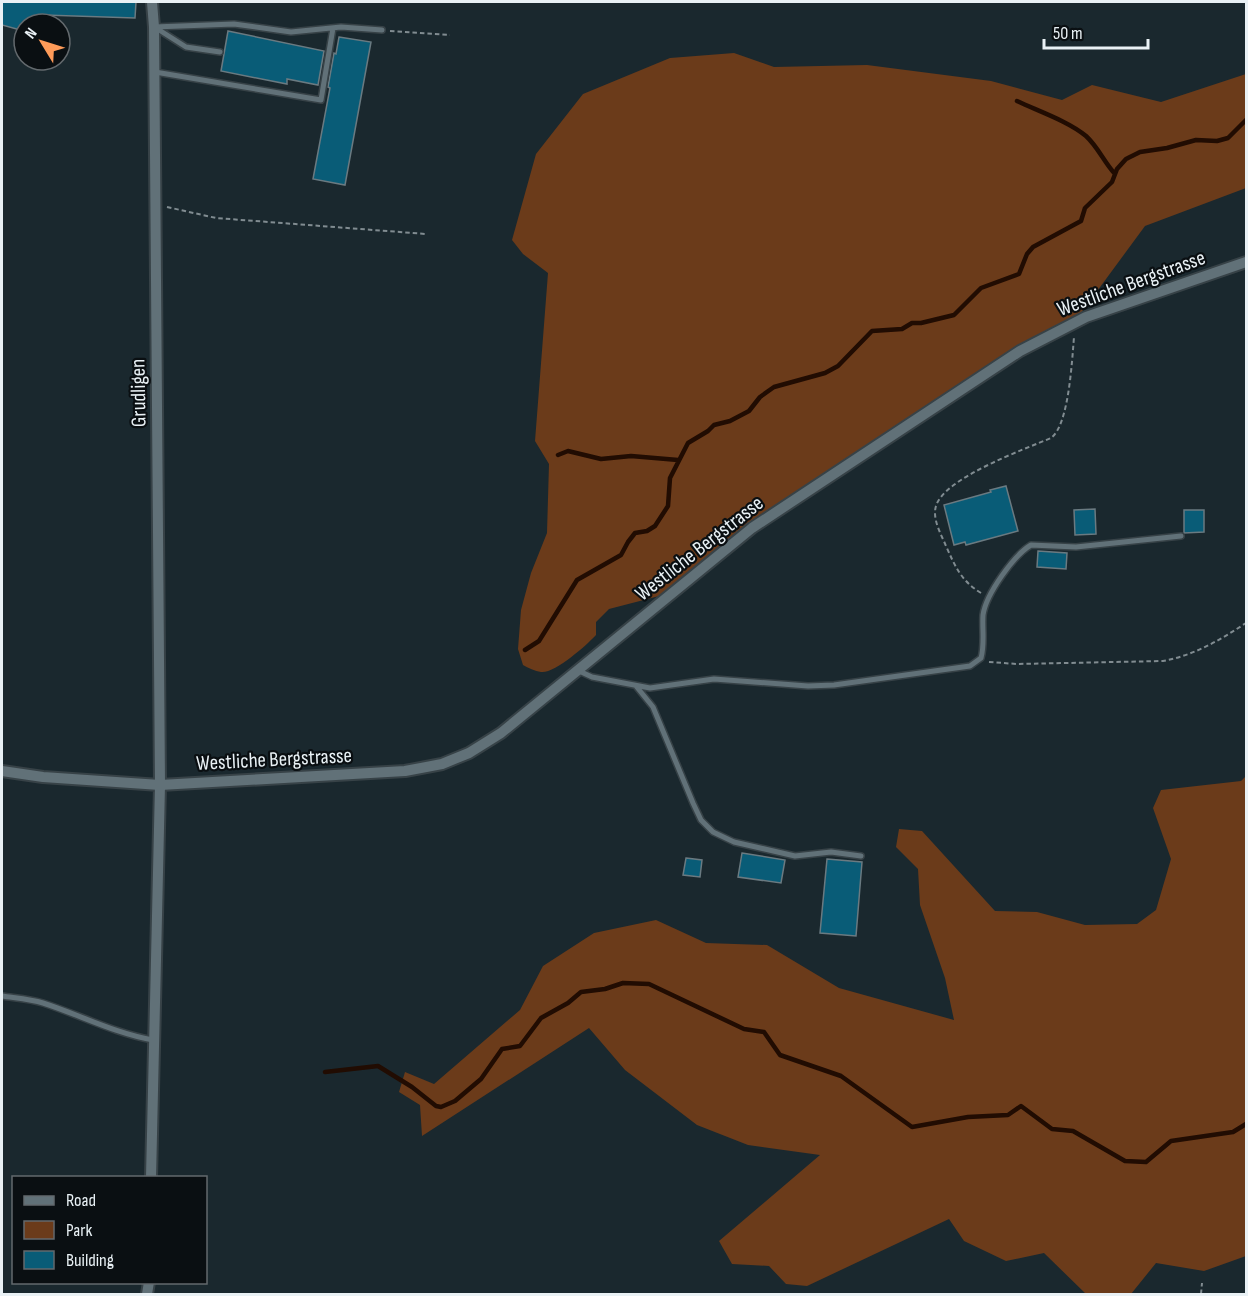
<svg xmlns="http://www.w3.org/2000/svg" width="1248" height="1296" font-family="'Sofia Sans Condensed',sans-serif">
<rect width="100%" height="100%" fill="#1a282e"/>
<path fill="#6b3b1a" d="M734,53L774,67L867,65L991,81L1062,100L1092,85L1161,102L1246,74V188L1145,226L1081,313L1013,350L770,509L731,538L663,595L609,609L596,622V635C587,645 554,674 541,672C535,671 528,668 523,665L518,649L521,610L531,573L547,533L549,464L535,441L548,273L523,254L512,240L536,154L583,94L670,58Z
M1246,776V1256L1204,1271L1156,1263L1131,1294H1086L1044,1253L1006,1261L964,1241L949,1219L807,1286L786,1284L769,1266L732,1264L719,1241L820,1155L748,1145L697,1125L625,1070L589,1028L422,1136L420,1105L399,1092L405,1072L434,1084L520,1010L543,966L594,933L656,920L706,943L767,945L839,988L954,1020L945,978L920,905L918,869L896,847L899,829L922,831L995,911L1037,912L1085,925L1137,924L1156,910L1171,859L1153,808L1161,790L1241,781Z"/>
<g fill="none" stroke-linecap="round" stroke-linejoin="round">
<path stroke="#210c02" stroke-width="4.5" d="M1017,101C1038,111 1068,121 1086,136C1098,147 1104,162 1115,174
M558,455L568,451L601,459L631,456L678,460
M525,650L539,641L577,580L621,555L628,542L635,533L647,531L655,526L668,506L670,478L688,443L708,431L714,425L730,421L749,411L760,397L774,387L825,373L838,366L872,331L902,329L912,323H921L954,315L981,288L1019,274L1027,254L1033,247L1081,221L1085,208L1112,182L1117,169L1126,159L1140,152L1167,148L1196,140L1217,141L1228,138L1246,120
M325,1072L378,1066L412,1087L436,1106L441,1107L455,1101L481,1079L502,1049L520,1046L541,1018L568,1003L581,992L605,989L623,983L649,984L744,1029L764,1032L780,1055L841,1076L912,1127L968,1117L1008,1115L1021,1106L1052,1129L1073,1131L1125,1161L1146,1162L1171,1141L1233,1132L1246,1124"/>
</g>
<path fill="#095c77" stroke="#6a7a81" stroke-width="1.5" d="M2,2H136L135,18L44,15L42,24H24V31L2,25Z
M228,31L324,51L318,85L287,79V84L221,71Z
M339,37L371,42L345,185L313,179L330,88L328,87L334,53L336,54Z
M1006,486L1018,531L966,545L965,542L954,545L944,505L991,492L990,490Z
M1095,509L1096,534L1075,535L1074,510Z
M1184,510H1204V532L1184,533Z
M1038,551L1067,553L1066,569L1037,567Z
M742,853L785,860L781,883L738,877Z
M686,858L702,860L700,877L683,875Z
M827,859L862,862L856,936L820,933Z"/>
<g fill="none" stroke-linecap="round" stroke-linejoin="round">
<defs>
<path id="lane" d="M154,27L234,24L291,32L341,27L382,30
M156,28L186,47L220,52
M155,72L321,100L333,28
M577,670L592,677L650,688L714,679L808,686L834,685L970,666L981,658C985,644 982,629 983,615C986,594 1014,555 1031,545L1076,547L1181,536
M636,686L653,707L693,803L701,820L713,832L734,842L795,856L831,852L861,856
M2,996C15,998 30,999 43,1003C80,1015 114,1033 153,1040"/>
<path id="street" d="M2,771L43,777L160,785L405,771L442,764L469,753L501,733L752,528L1020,351L1086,317L1246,262
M151,1178L160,785L154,27L152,2
M147,1294L149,1282"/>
</defs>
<use href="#lane" stroke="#374247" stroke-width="8"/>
<use href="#street" stroke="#374247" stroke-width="14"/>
<path stroke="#818c91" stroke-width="2" stroke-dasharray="4.5 3" stroke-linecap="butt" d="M390,31L450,35
M167,207L216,218L426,234
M981,593C961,581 955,566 946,546C941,534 932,519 936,506C944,478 1025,449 1051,438C1069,425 1072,360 1074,337
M989,662L1017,664L1163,661C1195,655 1220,640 1246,623
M1201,1294L1202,1283"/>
<use href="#lane" stroke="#617178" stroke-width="5"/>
<use href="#street" stroke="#617178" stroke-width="10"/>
</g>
<g text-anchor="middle" stroke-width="4.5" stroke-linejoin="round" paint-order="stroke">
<g font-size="21" fill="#e9f1f5" stroke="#0a0f12">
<text transform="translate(1131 283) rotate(-20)" y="7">Westliche Bergstrasse</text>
<text transform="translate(138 393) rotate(-91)" y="7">Grudligen</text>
<text transform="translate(699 548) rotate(-38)" y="7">Westliche Bergstrasse</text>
<text transform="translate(274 759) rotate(-3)" y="7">Westliche Bergstrasse</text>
</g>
</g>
<rect width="1248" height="1296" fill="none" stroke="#e9f1f5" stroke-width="6"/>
<rect x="12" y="1176" width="195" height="108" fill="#0a0f12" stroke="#63696d" stroke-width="1.5"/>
<rect x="24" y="1196" width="30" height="9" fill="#617178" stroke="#63696d" stroke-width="1.5"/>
<text x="66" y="1206" font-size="18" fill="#e9f1f5">Road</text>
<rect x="24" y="1221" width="30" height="18" fill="#6b3b1a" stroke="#63696d" stroke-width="1.5"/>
<text x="66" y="1236" font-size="18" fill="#e9f1f5">Park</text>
<rect x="24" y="1251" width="30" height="18" fill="#095c77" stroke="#63696d" stroke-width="1.5"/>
<text x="66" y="1266" font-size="18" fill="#e9f1f5">Building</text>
<g transform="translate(42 42) rotate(308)"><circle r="28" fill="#0a0f12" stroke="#63696d" stroke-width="1.5"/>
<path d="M0-4.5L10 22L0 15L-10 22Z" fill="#fe9b59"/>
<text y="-9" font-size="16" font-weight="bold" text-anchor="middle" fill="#e9f1f5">N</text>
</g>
<path d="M1044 39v9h104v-9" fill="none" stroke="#e9f1f5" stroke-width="3"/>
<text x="1053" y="39" font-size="18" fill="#e9f1f5" stroke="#0a0f12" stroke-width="4.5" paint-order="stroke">50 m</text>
</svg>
